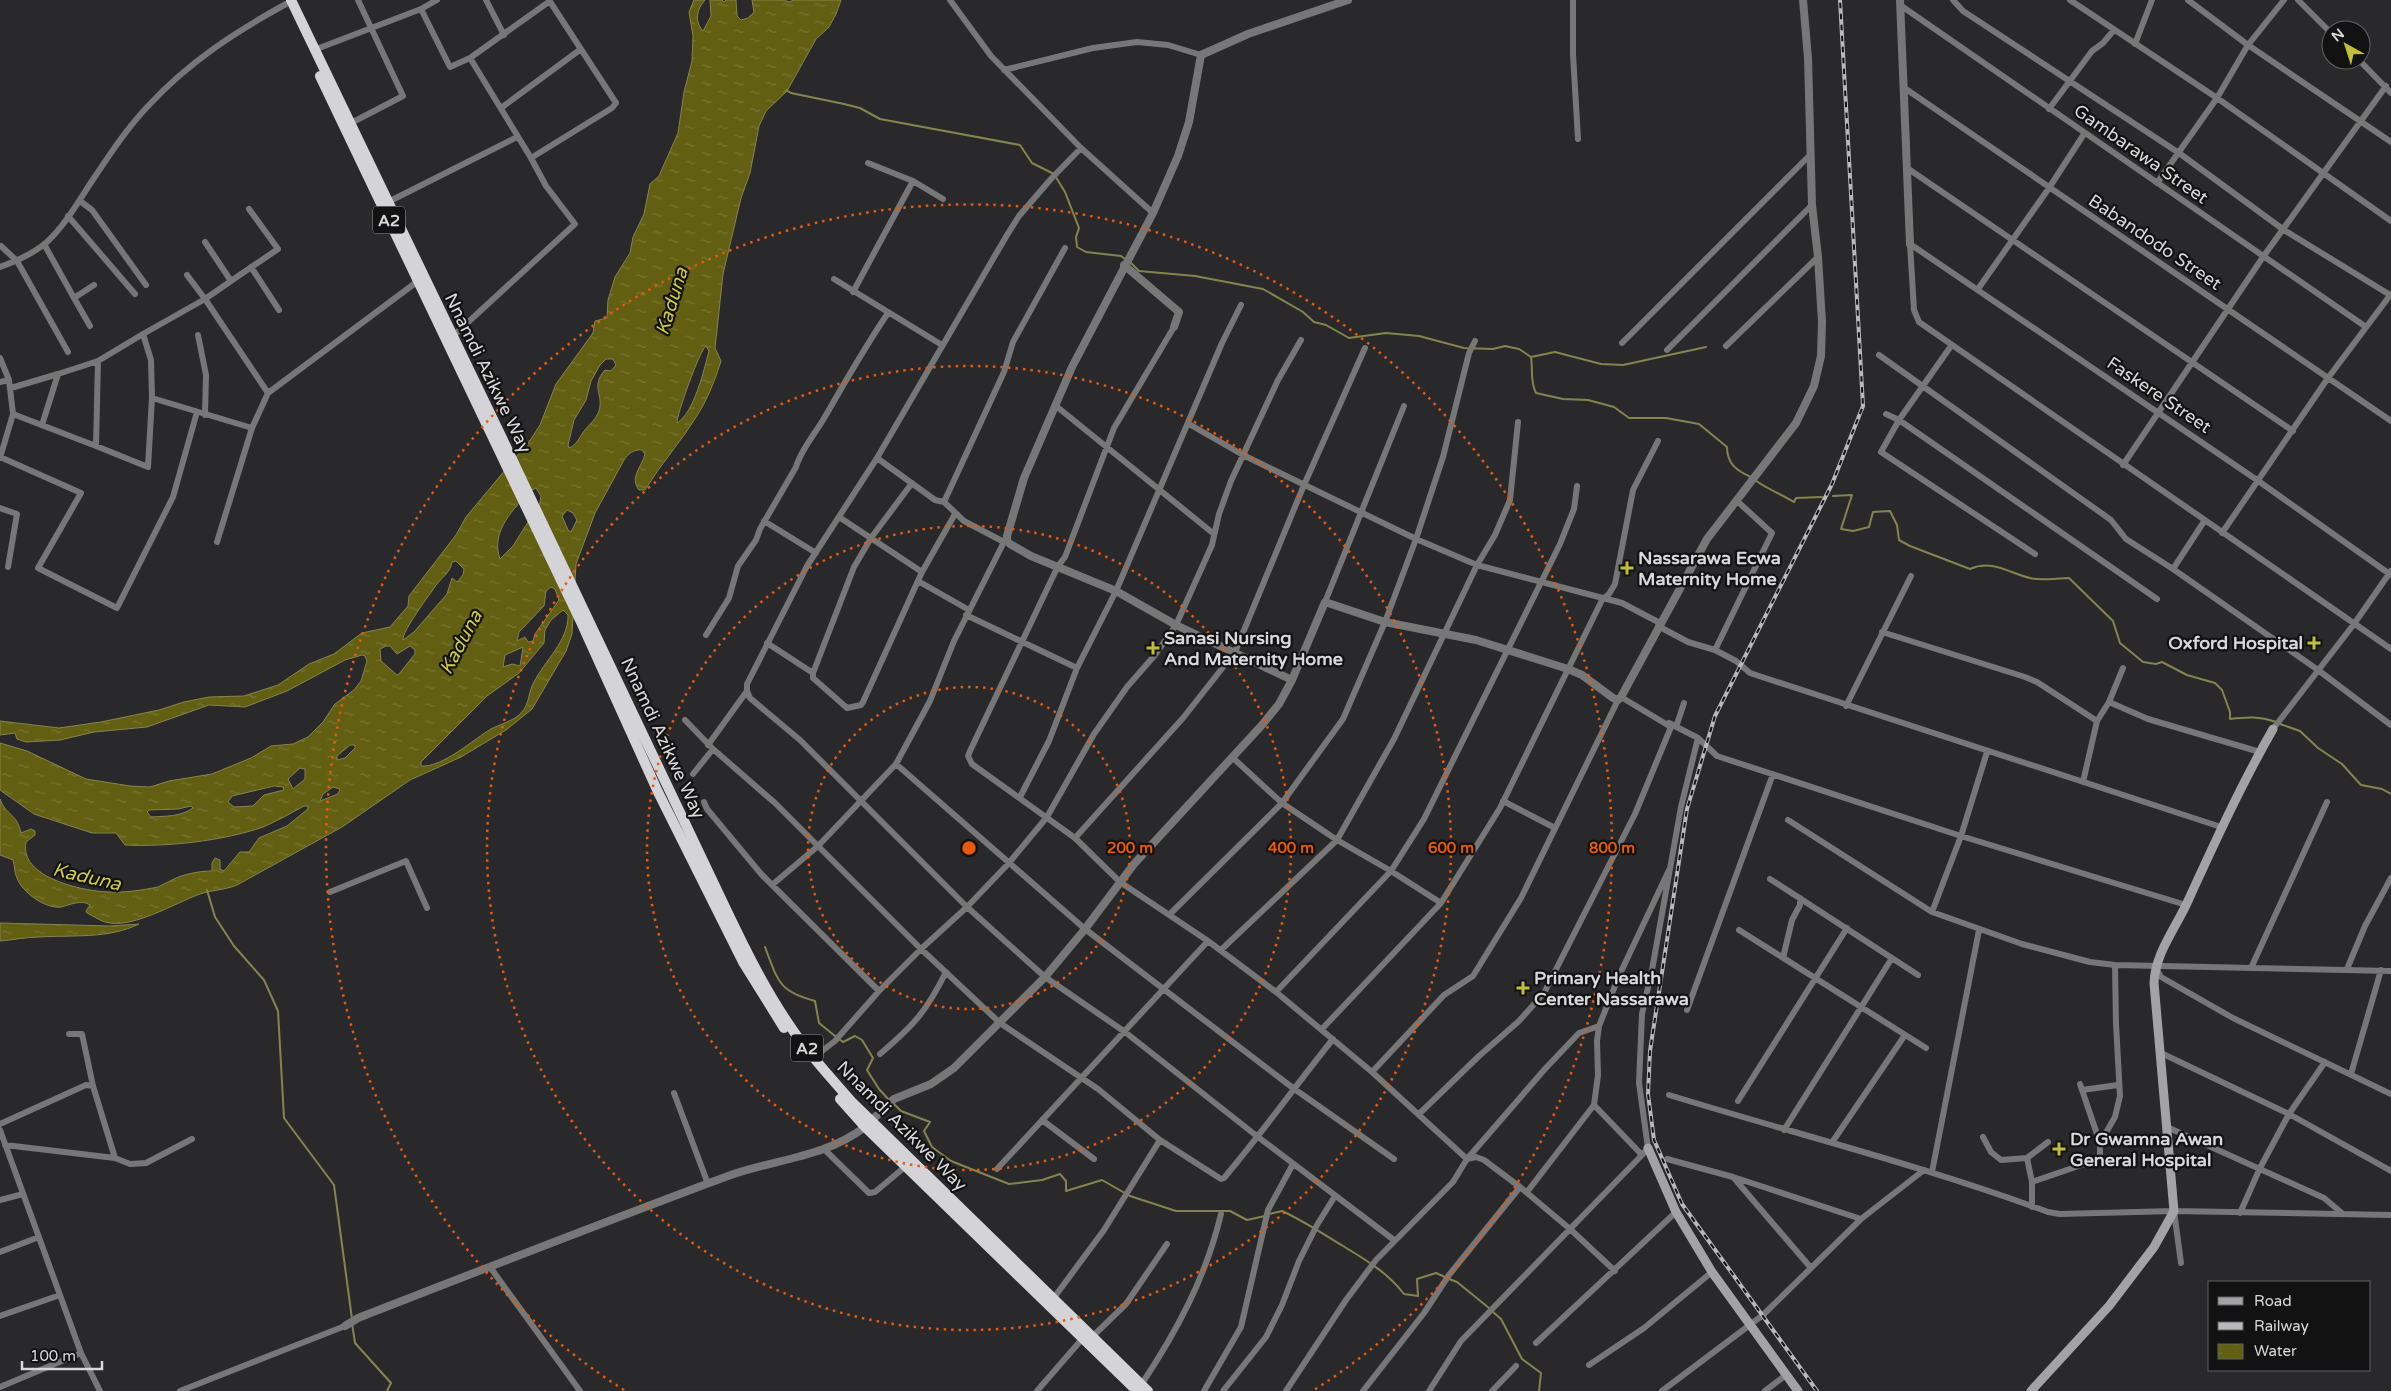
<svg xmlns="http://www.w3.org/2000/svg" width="2391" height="1391" font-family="'Varela Round',sans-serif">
<defs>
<pattern id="water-ripples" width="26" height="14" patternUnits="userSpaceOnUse" patternTransform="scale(1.25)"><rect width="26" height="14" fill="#625f12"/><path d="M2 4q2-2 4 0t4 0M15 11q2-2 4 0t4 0" fill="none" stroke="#787534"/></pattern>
</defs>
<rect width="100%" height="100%" fill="#29292c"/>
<path fill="url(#water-ripples)" stroke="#86844e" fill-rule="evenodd" d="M694,0H705C697,9 694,21 703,31L711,16L710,0H722L724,2L726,0H736L737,16L741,20L748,18L754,12L752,0H784L789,2L794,0H841L836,14L829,27L816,39L787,91L766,111L759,126L750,173L741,198L723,274L715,348L721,361C715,380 708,398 698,414C682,441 661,463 645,490H639C629,477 642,467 645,454L642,450C634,449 628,454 624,460L595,513L576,564L572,634L566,651L532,709L506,730L461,757L410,780L342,827L237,885C225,890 212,890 200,894C175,903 131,930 105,922C99,920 93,916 87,913L86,911L90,905C81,899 70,905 61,907C45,909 22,892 17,878C14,872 15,866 13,860L0,855V799C6,816 17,813 21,833L31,829L35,831V835L26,842C19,878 83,891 108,892C124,893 143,890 158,887C163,885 167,882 172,880C183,874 200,871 212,871V863L215,858L220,860V869L224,871L240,852H249L259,838L287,826L308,809V806H304C291,813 277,821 263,827C223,841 167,847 125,845L116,833H92L34,814L0,790V743L27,751L86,779L130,786L150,787L169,781L212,774L251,758L271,746L293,744L308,737L323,722L335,704L354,690L361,681L367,661L365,656L362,655L345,660L287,691L245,707L209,705L147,727L94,732L60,740L26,742L17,739L15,733L0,735V721L59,728L101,722L159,710L184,702L209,697L244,696L278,685L309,664L334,654L362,633L390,627L408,606L409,596L456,535L466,517L531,439L540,425L556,384L593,333L595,321L607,318L608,300L615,277L630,253L633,237L644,214L650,184L659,176L678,133L684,92L692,61L693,36L689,12ZM706,346L709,351C704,370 694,413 677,423C676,417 700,349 706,346ZM606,359H613L616,365L611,371L605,370C590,387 604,394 599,411C596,420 587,426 582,434C578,440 576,445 569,448L568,445L574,420L586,400L591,381L600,365ZM536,488L541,496L540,503L513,546L500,559C490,531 514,508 532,490ZM567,510L573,513L577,520L571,532L568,530L562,516ZM456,561L464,569L463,575L457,582L452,578L447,594L414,632L403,640C402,631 430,594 437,584C443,576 450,573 452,562ZM551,587L555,589L559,600L535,634L533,641L528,642L525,637L517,641L519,632L544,606L546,591ZM563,610L568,615C569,640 544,662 534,682C528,692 530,704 521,713C514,721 500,724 491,729C474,739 442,768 421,766V762L487,696L519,673L544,643L545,630L551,620ZM386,646H390L397,654L410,646L415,650V654L399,674L397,675L381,661L380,649ZM523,647L520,666L512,664L503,667L505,655ZM350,745H355V748L345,758L337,760V756ZM300,768L305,769V779L293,789L288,779ZM274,786L283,787L284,790L264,795L253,806L234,807L228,802L232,796ZM333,787L340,789L338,794L320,801L323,794ZM191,806L193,808C180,817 166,816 151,817L147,812L149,810L178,809Z
M0,923L110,926L139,924C109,939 71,935 39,937C26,937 13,940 0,941Z"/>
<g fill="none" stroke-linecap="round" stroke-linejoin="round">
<path stroke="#86844e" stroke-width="2" d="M786,90L791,93L844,104L860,108L880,119L1020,145L1032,163L1054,174L1065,192L1079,228L1076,237L1077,247L1086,252L1121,256L1125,259
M1129,261L1139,271L1195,276L1263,289L1303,312L1314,322L1326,325L1349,338L1386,333L1419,336L1464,348L1493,349L1505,346L1519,349L1531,357C1533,370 1530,382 1536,393L1563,399L1588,400L1614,407L1629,418H1666L1699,424L1727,447C1727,464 1737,471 1751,477
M1531,357L1555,352L1601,364L1623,365L1706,347
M1755,480C1767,489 1781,494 1794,502L1796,498L1822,497
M1833,496L1852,495L1841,529L1853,531L1869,527L1873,512L1890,511L1897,525L1899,540L1910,546L1970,569C1992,559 2009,573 2030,578C2041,581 2057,578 2069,578L2113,621L2120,643L2143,662L2156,664L2162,662L2187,675L2215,683L2222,690L2230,712V719C2247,717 2259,716 2276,722
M2280,724L2300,731L2318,748L2342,764L2361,785L2382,789L2391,794
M207,890L215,917L234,946L264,980L278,1011L284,1118L334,1185L352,1319
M765,947C778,981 778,991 815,1001L819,1023L835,1036
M839,1039L843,1042L855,1036L862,1040L873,1058L867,1070L879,1089L890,1101
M894,1104L901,1111L930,1122L924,1131L932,1147L951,1161L1009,1184L1042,1180L1060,1174L1066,1181V1191L1102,1180L1130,1196L1176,1211H1230L1247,1220L1265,1216
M1269,1214L1282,1211C1304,1221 1323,1234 1343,1246C1366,1260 1387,1272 1404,1294L1418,1296L1417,1279L1436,1273L1445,1277
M1449,1279L1457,1282L1489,1308
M1493,1312L1501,1319L1522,1359L1541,1373L1539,1391
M352,1323L355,1343L391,1383L387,1391"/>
<path stroke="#777778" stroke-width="6" d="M486,0L504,35
M950,0L991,56L1081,148
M1573,0V54L1578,139
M1953,0L1963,11L2179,153L2284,230L2390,295
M2070,0L2217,98L2391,221
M2188,0L2248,45L2391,142
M2298,0L2331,33
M1900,5L2366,327
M421,9L450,67L470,58L550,1
M2135,44L2152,0
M314,50L421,9L437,0
M470,58L531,158L612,108L616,103L549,0
M2359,60L2391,93
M1004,70L1093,48L1137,42L1168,45L1201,55
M1903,87L2391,421
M501,108L581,49
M2049,109L2092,51L2103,43L2114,30
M351,123L403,96L358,0
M868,163L913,181L943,199
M1907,168L2293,431
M2157,183L2217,98L2248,45L2284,0
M80,201L92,210L146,285
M388,202L517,137
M1153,213L1081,148L1050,180L1019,216L1007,235L877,458L807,566L747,684V691L750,698L800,740L967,907L1045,977L1125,1032L1258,1137L1394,1240
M68,216L135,294
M205,242L231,281L278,249L249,209
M44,244L74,298L94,285
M1910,244L1914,310L1919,322L2391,649
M1910,244L2257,480L2391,575
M1,246L17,261L68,352
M0,267C17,261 33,254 47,242C64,226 77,204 90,184C108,157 126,129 149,105C189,62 235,32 286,4
M251,267L279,310
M187,275L205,299L231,281
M834,279L942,345
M1978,289L2049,188L2084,134
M853,292L913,181
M74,298L90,326
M1174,327L1114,428L1065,557L1058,566L970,751L968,756L972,764L1075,838L1120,882L1208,941L1276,992L1372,1072L1467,1159
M143,334L205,299L268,393
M198,335L206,375L205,415
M453,336L575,224L546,186L531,158
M1622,343L1811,154
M1726,346L1818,257
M1951,346L1899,420L1881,452L2035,554
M1667,350L1812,205
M1879,355L2111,520L2126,539L2173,569L2318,670L2391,725
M0,358L9,380L13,414L0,458
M0,382L9,380
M11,388L58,374
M152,398L252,428L217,542
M1056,406L1214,534
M13,414L96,446L98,361
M1886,414L1899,420L2157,599
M1189,424L1243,455L1416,539L1477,565L1622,603L1660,623
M42,425L58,374L98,361L143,334L151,360L152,398L148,467L96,446
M252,428L268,393L418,281
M0,457L81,493L38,568L117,608L173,497L197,412
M877,458L935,500L944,502L964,521L1004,542
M2123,465L2263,257L2386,86
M912,483L871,538L854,567L813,673V678L847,708L861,705L863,702L922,572L955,514
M1736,500L1772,533L1715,650L1736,661L1750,673L2221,827
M944,502L1004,372L1013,342L1065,248
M0,508L17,514L8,567
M839,517L922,572
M764,521L816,553
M2222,533L2328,378L2391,294
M2173,569L2205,520
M918,581L969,610
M1325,602L1404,406
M966,615L1077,668
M1658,626L1688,642L1715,650
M1882,632L2025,677L2037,682L2097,721
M706,635L729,598L738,566L756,540L760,529L796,467C801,450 814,435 823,420C844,384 864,348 888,313
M767,643L813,673
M2109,702L2148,719L2260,752
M1846,706L1911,576
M685,720L713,749L775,803L921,949L1000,1023L1098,1089L1160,1140L1221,1179L1224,1178C1262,1133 1296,1085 1333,1039
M1669,723L1698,738L1681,807L1652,970L1642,1014L1639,1083L1648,1148L1642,1155L1594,1105L1598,1075L1597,1041L1599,1026L1619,976L1669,870
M1676,727L1684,703
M2273,729L2354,624L2391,571
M1698,738L1717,756L1961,836L2186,905
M708,745L747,691
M1233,758L1282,803L1337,840L1391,871L1441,903
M896,764L1085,929L1293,1088L1394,1159
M693,774L713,749
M2083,782L2097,721L2109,702L2123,668
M1020,797L1049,741L1077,668L1116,591L1222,343L1241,305
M1503,801L1555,828
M704,802L707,809L762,875L879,991
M1788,820L1932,912L2022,944L2090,962L2115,965L2391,971
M1075,838L1183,718L1235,652L1304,485L1365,348
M1770,879L1918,975
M772,885L818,846L896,764L930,701L954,641L1004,542L1007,541
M330,892L406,861L427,908
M1932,912L1961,836L1987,752
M1169,915L1282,803L1343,719L1385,622L1416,539L1443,457L1469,353L1475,341
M1739,930L1926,1048
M1221,950L1337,840L1394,739L1477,565L1495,535L1510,500L1518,422
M1783,958L1792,920L1800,905V898
M2156,968L2161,977L2233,1018L2391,1094
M2251,968L2327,802
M2347,969L2365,926L2391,878
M1276,992L1391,871L1424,819L1560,544L1574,509L1577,486
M1687,1010L1773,774
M1322,1029L1441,903L1500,808L1602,600L1609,594L1615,584L1633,490L1658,441
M69,1034H82L93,1086L115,1158
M2159,1052L2289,1114L2391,1171
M880,1054C914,1025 926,1012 946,972
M813,1058L835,1041L879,991L921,949L967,907L1008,864L1047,817L1094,734L1127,687L1155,655L1176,625L1212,545L1219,514L1231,481L1278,380L1301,340
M1372,1072L1444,995L1473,976L1521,898L1618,700
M2351,1074L2381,970
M2082,1090L2118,1085
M674,1093L708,1184
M1669,1095C1796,1134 1924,1166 2048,1212L2060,1214L2174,1211L2391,1215
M1738,1101L1847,928
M1419,1114L1479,1056L1519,1021L1544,993L1635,814L1671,727L1621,697
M1042,1120L1094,1159
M0,1124L86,1085L93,1086
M2167,1127L2324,1198L2343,1214
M0,1130L81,1353L100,1391
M1784,1130L1892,958
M1983,1137L1991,1152L2001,1160L2027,1158
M1833,1141L1905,1035
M2100,1143L2115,1117L2120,1096L2116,1024L2115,965
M5,1145L115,1158L130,1164L146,1163L192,1139
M825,1150L869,1193L875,1192L906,1166
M1467,1159L1476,1157L1484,1160L1520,1187L1570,1229L1615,1271
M1667,1159L1733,1177L1861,1219
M997,1169L1208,941
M1932,1172L1979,930
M1734,1178L1811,1268
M2032,1182L2096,1160L2100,1155V1143L2080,1084
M1527,1192L1594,1105
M0,1200L23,1194
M2032,1207V1182L2027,1158L2048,1142
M2174,1211L2181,1263
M2240,1213L2260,1168L2289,1114L2325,1062
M0,1252L39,1237
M490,1267L580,1391
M1053,1299L1104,1230L1160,1140
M0,1316L60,1295
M1092,1337L1126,1304L1167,1244
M1536,1343L1676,1212
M1589,1365L1644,1328L1712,1272
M1141,1385C1177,1331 1206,1277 1221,1214
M0,1387L81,1353
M180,1391L345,1326
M1037,1391L1083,1338
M1204,1391L1241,1327L1268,1210L1293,1164
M1223,1391L1266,1337L1282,1305L1299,1261L1317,1225L1335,1196
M1286,1391L1346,1300L1376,1260L1453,1182L1467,1159L1544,1070L1579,1033L1599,1026
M1363,1391L1424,1313L1449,1275L1520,1187
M1429,1391L1461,1341L1642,1155
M1492,1391L1516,1366
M1662,1391L1763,1315L1861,1219L1924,1170
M1765,1391L1786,1375"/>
<path stroke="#777778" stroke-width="8" d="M1900,0L1910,244
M1124,265L1179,312L1174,327
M1292,680L1325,602L1385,622L1476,640L1568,669L1582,675L1613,698L1618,700L1621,697L1707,539L1796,423L1814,386L1821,356L1822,322L1818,257L1812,205L1808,58L1803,0
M871,1121L894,1099L931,1084L954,1068L1045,977L1085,929L1134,864L1262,725L1279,704L1292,680L1176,625L1116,591L1031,556L1010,544L1007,541V536L1024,478L1072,367L1153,213L1178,156L1189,122L1201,55L1248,34L1348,0
M345,1326L358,1318C481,1270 604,1222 728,1176C775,1159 824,1158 865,1127"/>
<path stroke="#a3a3a5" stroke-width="9" d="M1648,1148L1676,1212L1712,1272L1798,1391
M2031,1391L2109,1306L2154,1247L2174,1211L2154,983C2155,954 2175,929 2187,903C2214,844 2241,785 2273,729"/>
<path stroke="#d4d4d8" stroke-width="10" d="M291,0L501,436L724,905C743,945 763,986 788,1023C807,1052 830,1077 852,1102L1148,1391
M320,76L581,622L658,792L743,962L784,1028
M840,1099L865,1127L1137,1391"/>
<defs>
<path id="rail" d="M1817,1391L1682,1204L1654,1140L1648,1094L1650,1051L1687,809L1715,716L1832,484L1863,406L1840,0"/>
</defs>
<use href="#rail" stroke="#b9b9bb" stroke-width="4"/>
<use href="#rail" stroke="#121213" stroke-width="2" stroke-dasharray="5.5" stroke-linecap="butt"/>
</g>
<g fill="none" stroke="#e8590c" stroke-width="2.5" stroke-dasharray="2.5 5">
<circle cx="969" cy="848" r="161"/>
<circle cx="969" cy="848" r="322"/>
<circle cx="969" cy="848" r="482"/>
<path d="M624 1390A643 643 0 1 1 1314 1390"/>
</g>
<g fill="#c3bd3e" stroke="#121213" stroke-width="2">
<path d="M1624.5 560.5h5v5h5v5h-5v5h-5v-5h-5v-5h5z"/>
<path d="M2311.5 635.5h5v5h5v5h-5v5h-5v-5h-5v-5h5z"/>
<path d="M1150.5 640.5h5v5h5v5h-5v5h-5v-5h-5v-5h5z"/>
<path d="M1520.5 980.5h5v5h5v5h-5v5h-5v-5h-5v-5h5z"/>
<path d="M2056.5 1141.5h5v5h5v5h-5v5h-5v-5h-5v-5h5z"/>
</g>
<g text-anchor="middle" stroke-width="4.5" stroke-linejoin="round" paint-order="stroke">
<g fill="#121213" stroke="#9d9d9f" stroke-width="1">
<rect x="373" y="206.5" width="32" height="27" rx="4"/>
<rect x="791" y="1034.5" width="32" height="27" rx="4"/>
</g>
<g font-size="16" font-weight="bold" fill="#d9d9db">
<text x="389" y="226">A2</text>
<text x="807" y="1054">A2</text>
</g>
<g font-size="18" fill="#d9d9db" stroke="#121213">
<text transform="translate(2141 154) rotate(35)" y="6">Gambarawa Street</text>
<text transform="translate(2155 242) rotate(34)" y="6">Babandodo Street</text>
<text transform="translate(488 373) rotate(64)" y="6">Nnamdi Azikwe Way</text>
<text transform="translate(2159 395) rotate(34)" y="6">Faskere Street</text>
<text transform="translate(663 738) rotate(65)" y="6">Nnamdi Azikwe Way</text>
<text transform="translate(902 1126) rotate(45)" y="6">Nnamdi Azikwe Way</text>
</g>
<g font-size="18" font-weight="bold" fill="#d9d9db" stroke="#121213" text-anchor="start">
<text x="1638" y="564">Nassarawa Ecwa<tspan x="1638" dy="21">Maternity Home</tspan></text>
<text x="1164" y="644">Sanasi Nursing<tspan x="1164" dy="21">And Maternity Home</tspan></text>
<text x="2303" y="649" text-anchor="end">Oxford Hospital</text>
<text x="1534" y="984">Primary Health<tspan x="1534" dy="21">Center Nassarawa</tspan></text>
<text x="2070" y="1145">Dr Gwamna Awan<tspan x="2070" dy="21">General Hospital</tspan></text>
</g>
<g font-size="19" font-style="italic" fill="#d1cb4b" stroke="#121213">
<text transform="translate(671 301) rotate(-73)" y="7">Kaduna</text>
<text transform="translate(460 642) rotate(-62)" y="7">Kaduna</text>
<text transform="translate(87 876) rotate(13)" y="7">Kaduna</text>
</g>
</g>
<circle cx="969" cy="848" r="8" fill="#e8590c" stroke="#121213" stroke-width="2.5"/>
<g font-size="15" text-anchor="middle" font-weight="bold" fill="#e8590c" stroke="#121213" stroke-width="4.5" stroke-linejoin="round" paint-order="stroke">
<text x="1130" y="853">200 m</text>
<text x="1291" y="853">400 m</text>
<text x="1451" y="853">600 m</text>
<text x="1612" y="853">800 m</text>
</g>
<rect x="2208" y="1281" width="162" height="90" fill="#121213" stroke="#626263"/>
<rect x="2218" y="1297" width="25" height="8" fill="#a3a3a5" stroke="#626263"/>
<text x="2254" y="1306" font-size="15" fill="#d9d9db">Road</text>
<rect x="2218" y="1322" width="25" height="8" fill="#b9b9bb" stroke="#626263"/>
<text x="2254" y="1331" font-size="15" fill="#d9d9db">Railway</text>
<rect x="2218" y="1344" width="25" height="15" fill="url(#water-ripples)" stroke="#626263"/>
<text x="2254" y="1356" font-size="15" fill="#d9d9db">Water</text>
<g transform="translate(2346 45) rotate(321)"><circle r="24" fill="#121213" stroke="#626263"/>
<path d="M0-4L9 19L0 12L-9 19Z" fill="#c3bd3e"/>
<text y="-8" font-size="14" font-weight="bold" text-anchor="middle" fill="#d9d9db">N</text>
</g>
<path d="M22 1361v8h80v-8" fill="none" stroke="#d9d9db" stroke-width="2.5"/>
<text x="30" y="1361" font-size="15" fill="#d9d9db" stroke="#121213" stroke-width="4" paint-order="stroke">100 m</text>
</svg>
